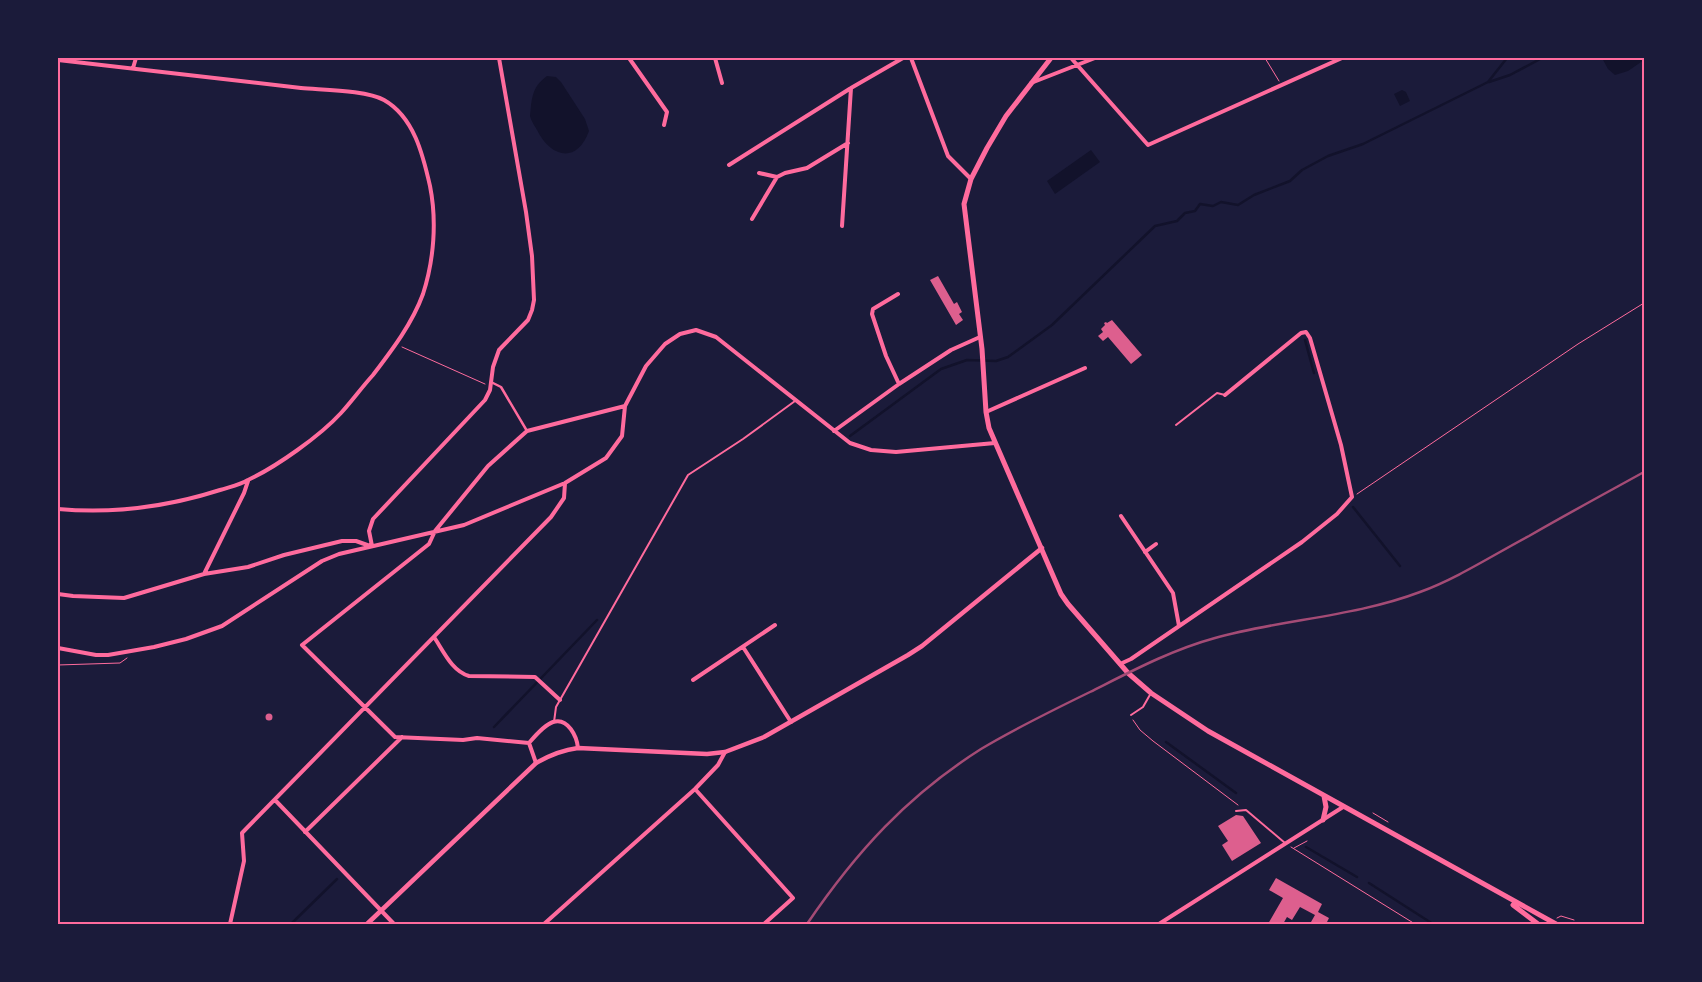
<svg xmlns="http://www.w3.org/2000/svg" width="1702" height="982" font-family="Quicksand,sans-serif">
<rect width="100%" height="100%" fill="#1b1b3a"/>
<path fill="#12122b" d="M1602,58H1644V60L1628,71L1615,75L1608,69Z
M547,76L556,77L561,82L585,119L589,131C577,164 551,158 537,130C535,126 531,121 530,116C530,113 531,108 531,105C533,91 536,84 547,76Z
M1402,90L1406,92L1410,101L1400,106L1394,94Z
M1091,150L1100,162L1055,194L1047,181Z"/>
<g fill="none" stroke-linecap="round" stroke-linejoin="round">
<path stroke="#12122b" stroke-width="2.5" d="M1489,82L1510,75L1542,58
M1305,340L1314,373
M850,436L941,369L967,360L996,361L1008,357L1052,325L1155,226L1177,221L1185,213L1195,211L1200,204L1213,206L1221,202L1238,205L1254,195L1290,181L1302,170L1328,156L1363,144L1488,82L1507,58
M1353,507L1400,566
M494,727L597,620
M1166,742L1236,793
M1306,847L1357,877
M1369,883L1433,924
M291,924L337,879"/>
</g>
<path fill="#dd5f8e" d="M938,276L954,304L957,302L962,312L959,314L963,320L956,325L930,280Z
M1112,320L1142,355L1131,364L1108,337L1103,341L1098,336L1103,332L1101,329L1105,325L1104,323L1106,322L1107,323Z
M265.5 717a3.5 3.5 0 1 1 7 0a3.5 3.5 0 1 1-7 0Z
M1236,815L1243,816L1261,843L1232,861L1222,845L1228,841L1218,826Z
M1276,878L1322,904L1318,912L1329,918L1327,922L1328,923V924H1316L1311,922L1315,915L1300,907L1292,920L1287,917L1283,924H1268L1283,898L1269,890Z"/>
<g fill="none" stroke-linecap="round" stroke-linejoin="round">
<path stroke="#ff6b9d" stroke-width="1" d="M1265,58L1279,81
M402,347L485,384
M1357,494L1578,344L1644,303
M58,665L120,663L127,658
M1133,720L1140,730L1153,741L1238,805
M1373,813L1388,822
M1291,847L1415,924
M1294,848L1307,841
M1557,918L1561,916L1574,920"/>
<path stroke="#ff6b9d" stroke-width="2" d="M1176,425L1217,393L1225,395
M1131,715L1143,707L1151,693
M554,722L556,707L688,475L743,439L795,401
M1236,811L1246,810L1285,843
M1576,924H1579
M1633,924H1634"/>
<path stroke="#ff6b9d" stroke-width="2.5" d="M491,382L501,387L527,431"/>
<path stroke="#ff6b9d" stroke-width="4" d="M629,58L667,112L664,125
M715,58L722,83
M911,58L948,156L971,179
M1071,58L1148,145L1342,58
M58,60C139,69 220,79 301,88C322,90 367,90 384,100C414,117 423,155 430,186C437,221 434,260 423,294C412,324 392,350 373,375C362,387 352,401 341,413C320,436 276,467 248,480C240,485 229,487 220,490C167,507 113,514 58,509
M133,68L136,58
M1031,83L1095,58
M729,165L851,88L903,58
M759,173L777,177
M752,219L777,177L785,173L807,168L848,143
M842,226L851,88
M898,294L873,309L872,314L886,356L899,384
M986,412L1085,368
M834,431L899,384L951,350L980,337
M1121,516L1173,593L1179,626
M372,546L369,531L373,519L485,400L490,390L493,367L499,350L528,320L532,310L534,300L532,256L526,212L499,58
M1145,552L1156,544
M204,574L244,493L248,481
M58,594L73,596L124,598L204,574L248,567L284,555L342,541H356L370,546
M434,637C444,652 452,671 469,676L535,677L560,700
M743,647L791,722
M58,648L96,655H108L154,647L186,639L222,626L322,561L339,554L464,525L565,483L606,458L622,436L625,406L646,366L665,344L680,334L696,330L716,337L850,443L871,450L896,452L995,443
M1120,664L1131,659L1302,542L1337,514L1352,497L1341,445L1310,338L1306,332L1301,333L1225,395
M693,680L775,625
M529,743L477,738L463,740L395,737L302,645L429,544L435,531L488,466L527,431L625,406
M529,743C535,736 544,725 553,722C568,717 577,737 578,748
M529,743L536,763
M695,789L793,898L764,924
M275,800L394,924
M305,832L402,737
M230,924L244,861L242,833L551,517L564,498L565,483
M544,924L695,789L718,765L725,752
M1159,924L1343,807"/>
<path stroke="#ff6b9d" stroke-width="4.5" d="M367,924L536,763C550,755 562,750 578,748L707,754L725,752L764,737L908,655L922,646L1042,548"/>
<path stroke="#ff6b9d" stroke-width="5" d="M1051,58L1006,116L987,148L971,179L964,204L982,349L986,412L989,428L1061,594L1068,604L1128,673L1151,693L1208,731L1556,924
M1323,820L1326,807L1324,796
M1513,905L1538,924"/>
<path stroke="#a44b75" stroke-width="2.5" d="M807,924C856,852 907,796 981,749C1016,728 1053,710 1090,692C1130,672 1171,650 1215,638C1283,619 1354,617 1420,592C1458,578 1493,555 1529,536C1567,514 1606,493 1644,472"/>
</g>
<rect width="1702" height="982" fill="none" stroke="#1b1b3a" stroke-width="118"/>
<rect x="59" y="59" width="1584" height="864" fill="none" stroke="#ff6b9d" stroke-width="2"/>
</svg>
